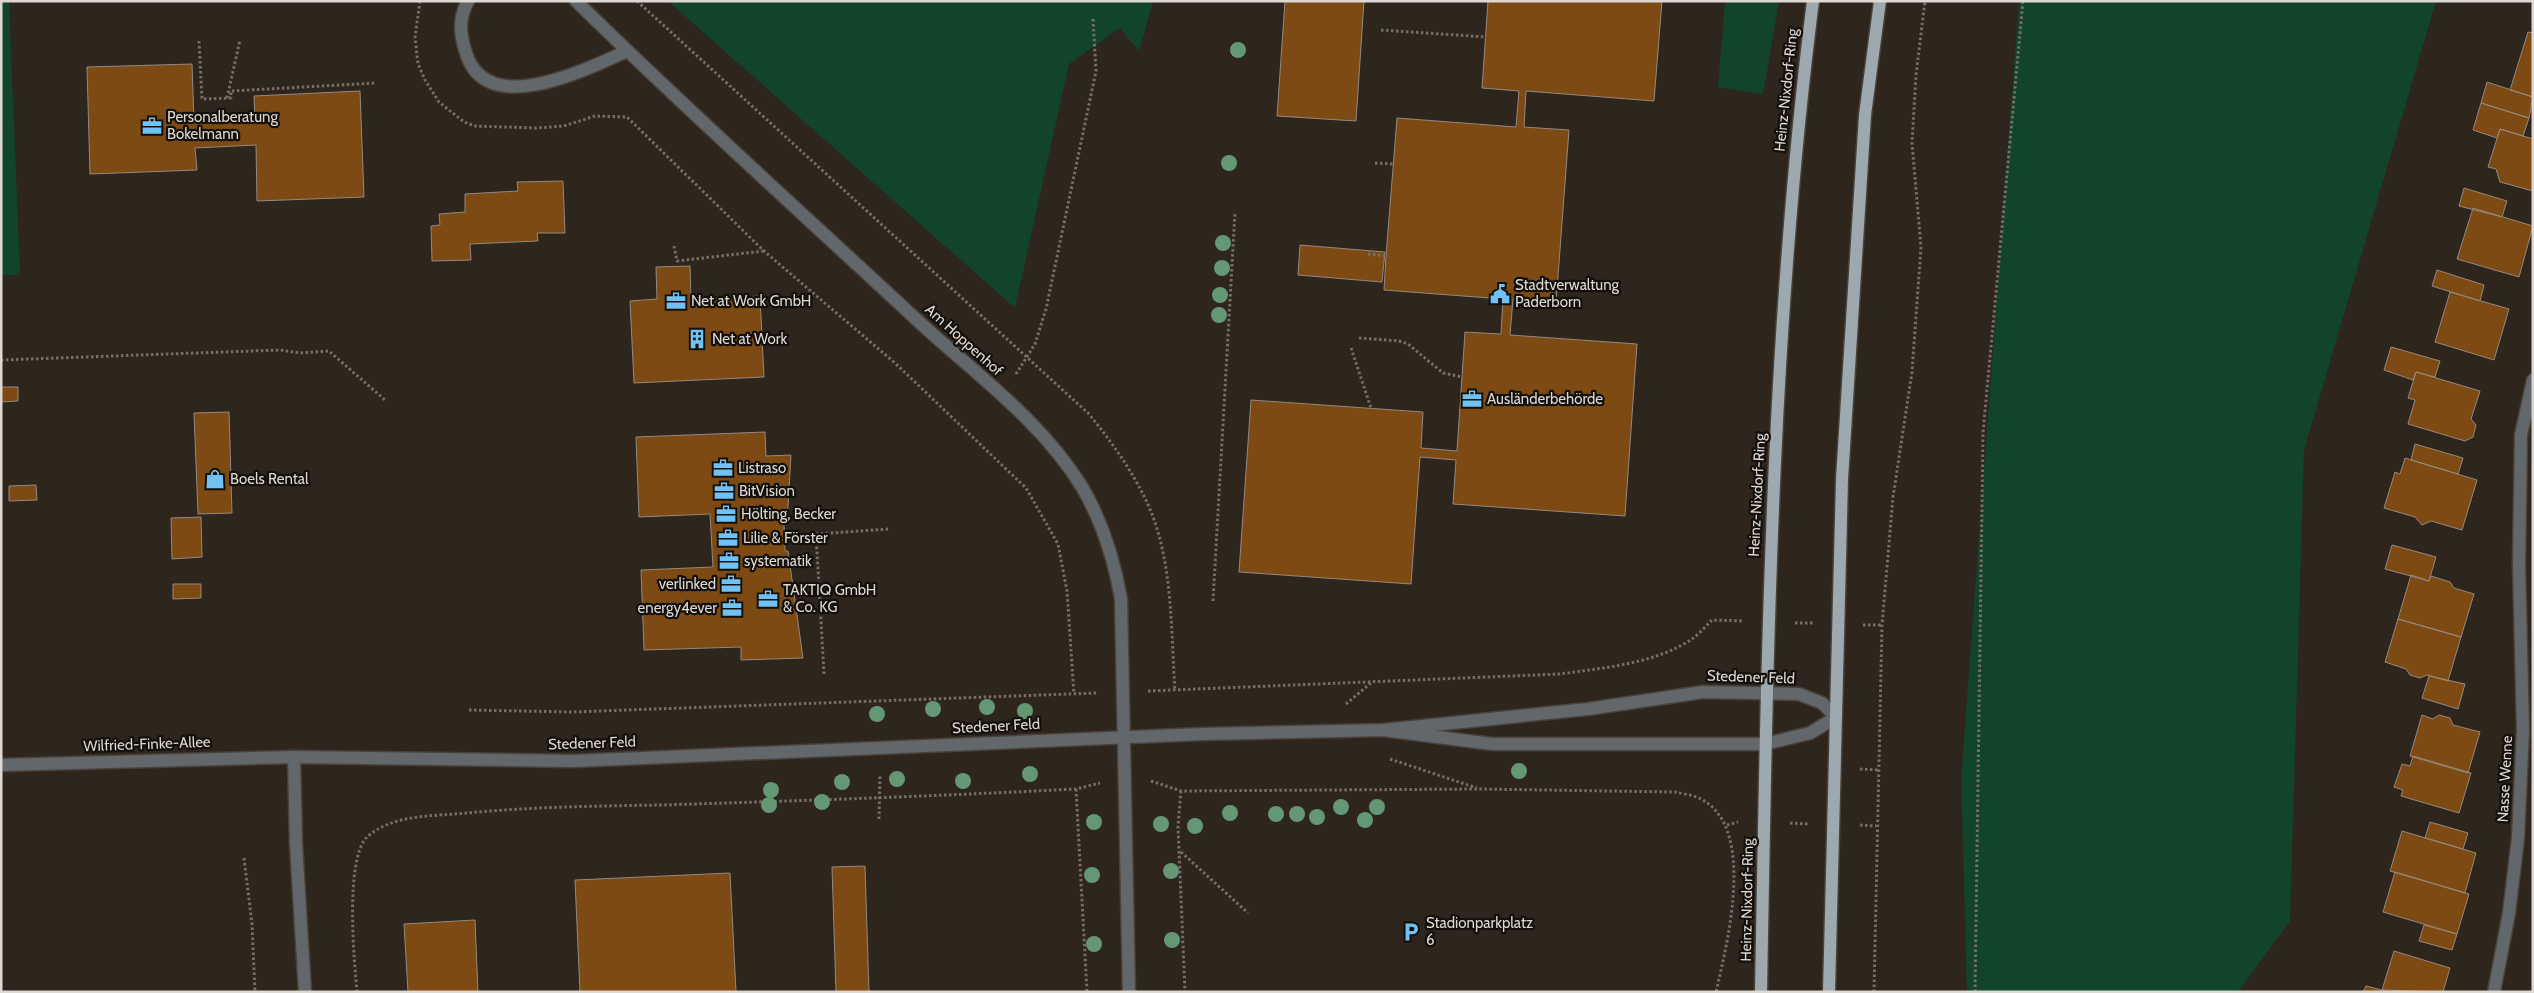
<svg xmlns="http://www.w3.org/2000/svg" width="2534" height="993" font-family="Cabin,sans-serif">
<rect width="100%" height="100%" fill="#2e251d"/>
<path fill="#12442c" d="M1,1H9L20,275H1Z
M668,1H1153L1139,51L1120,28L1069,64L1015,308Z
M1725,1H1779L1763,94L1718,87Z
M2019,1H2436L2304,450L2290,921L2238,992H1967L1961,779Z"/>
<path fill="#7d4a14" stroke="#948980" d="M1285,1H1364L1356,121L1277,116Z
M1488,1H1662L1654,101L1526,91L1524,127L1569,130L1556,303L1513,299L1510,335L1637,344L1625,516L1453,504L1456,460L1420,457L1411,584L1239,572L1251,400L1423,412L1421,448L1457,451L1465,332L1501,334L1503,299L1384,290L1386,256L1397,118L1516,127L1519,91L1482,88Z
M2528,32L2533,33V97L2510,90Z
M192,64L194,121L255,119L254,96L360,91L364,197L257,201L256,145L195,148L197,170L90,174L87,67Z
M2487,82L2533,97L2529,118L2481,103Z
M2481,103L2529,118L2523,136L2500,129L2497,138L2473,130Z
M2500,129L2533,139V191L2500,182L2496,169L2488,167Z
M563,181L565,233H537L538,241L470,244L471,260L432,261L431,226L440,225L439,214L465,212V194L518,191L517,182Z
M2464,188L2507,201L2502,217L2459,206Z
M2473,208L2533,226L2519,277L2457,259Z
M1300,245L1385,252L1382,282L1298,275Z
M690,266L691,300L760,296L764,377L634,383L630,301L657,299L656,267Z
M2437,270L2484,285L2480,301L2432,286Z
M2450,292L2509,309L2494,360L2435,342Z
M2391,347L2440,361L2435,377L2416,372L2413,380L2384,370Z
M2416,372L2480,391L2471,419L2476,425L2473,437L2465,441L2408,424L2415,400L2408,398Z
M1,387H18V401L1,402Z
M229,412L232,513L198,514L194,413Z
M765,432L766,456L791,455L787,524H784L785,551H788L803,658L741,660V647L644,650L641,570L713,567L710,514L639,517L636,437Z
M2415,444L2463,458L2458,474L2411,460Z
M2405,458L2477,480L2462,530L2431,521L2422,525L2415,517L2384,508L2395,472L2400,474Z
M36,485L37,500L9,501V486Z
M201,517L202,557L172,559L171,518Z
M2392,545L2436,557L2429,581L2385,569Z
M2411,575L2429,581L2431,576L2450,582L2454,588L2474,594L2461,637L2398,619Z
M173,584H201V598L173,599Z
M2398,619L2461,637L2448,681L2427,675L2420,678L2410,675L2406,669L2385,662Z
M2429,676L2465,684L2458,709L2422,698Z
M2422,715L2433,719L2439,715L2450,718L2453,725L2480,732L2468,773L2410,756Z
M2413,756L2471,773L2459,813L2401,796L2403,790L2394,787L2402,764L2410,766Z
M2430,822L2468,833L2463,849L2425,838Z
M2402,831L2476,853L2465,893L2390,871Z
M865,866L869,992H836L832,867Z
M2395,872L2469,894L2457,934L2383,912Z
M730,873L736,992H580L575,880Z
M475,920L478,992H408L404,924Z
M2424,925L2457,934L2452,950L2419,941Z
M2394,951L2450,968L2443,992L2382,990Z
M2366,986L2382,990L2388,992H2363Z"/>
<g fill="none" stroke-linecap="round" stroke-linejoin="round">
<defs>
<path id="minor" d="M468,1C458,19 460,34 466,53C486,120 587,69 627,51
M576,1C687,110 803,214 917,320C973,372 1041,420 1082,487C1102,521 1114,559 1121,599L1129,992
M294,757L296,844L305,992
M1,765L294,757L573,761L1202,734L1383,730L1588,709L1703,692L1799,694L1822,703L1834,715L1830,721L1810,733L1765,744H1492L1383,730
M2494,992L2509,913L2518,838L2523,730L2519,565L2521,435L2533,380"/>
<path id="major" d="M1761,992C1767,661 1771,330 1813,1
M1829,992L1842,479L1865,115L1880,1"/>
</defs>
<use href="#minor" stroke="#4a423a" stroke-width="15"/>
<use href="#major" stroke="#4a423a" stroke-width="15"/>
<path stroke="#766e67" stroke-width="3" stroke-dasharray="2.5 2.5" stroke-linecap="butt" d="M420,1L415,37L418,64L425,80L439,102L464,122L475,126L536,128L564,126L595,116L627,117L764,251L895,363L1026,488L1058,544L1067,591L1074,694
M637,1L1089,414C1114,445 1137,477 1152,514C1173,569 1171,633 1175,691
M1381,30L1486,37
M199,41L202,99L231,98V91L376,83
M227,98L240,40
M1375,163L1393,164
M674,246L677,261L764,251
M1368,254L1386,256
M1359,338L1399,341L1408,344L1443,373L1462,377
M1351,348L1371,408
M1,360L280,350L300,353L329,351L385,400
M1016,374L1035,344L1046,309L1096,71L1093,19
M1213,601L1235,212
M1795,623H1814
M1863,625H1882
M824,674L816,534L889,529
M1148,691L1560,674C1602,668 1655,664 1692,639C1699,634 1706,626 1712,620L1744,621
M1346,704L1372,682
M469,710L572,712L1097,693
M1390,759L1477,788
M1860,769L1880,770
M1151,781L1181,791L1479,789L1675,792C1683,794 1694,795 1701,799C1757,828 1727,944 1716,992
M1076,789L1087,992
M1181,791L1178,826L1185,992
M879,819L880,774
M1790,823L1808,824
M1727,825L1738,822
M1860,825L1876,826
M1181,852L1248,913
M244,858L252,924L255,992
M357,992C354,960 345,859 367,837C378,827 392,822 406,819C426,815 447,815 467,813C531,807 596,806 660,805C799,801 937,796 1076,789L1100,783
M1874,992L1882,625L1893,497L1912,372L1921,247L1912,143L1916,75L1925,1
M1975,992L1983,433L2023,1"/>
<use href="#minor" stroke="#62676b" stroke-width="12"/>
<use href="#major" stroke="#9da8af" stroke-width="12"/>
</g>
<g fill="#649875">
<circle cx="1238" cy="50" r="8"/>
<circle cx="1229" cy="163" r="8"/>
<circle cx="1223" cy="243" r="8"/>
<circle cx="1222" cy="268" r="8"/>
<circle cx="1220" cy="295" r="8"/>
<circle cx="1219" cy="315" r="8"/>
<circle cx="987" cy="707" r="8"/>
<circle cx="933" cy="709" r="8"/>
<circle cx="1025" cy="711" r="8"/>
<circle cx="877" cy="714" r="8"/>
<circle cx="1519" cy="771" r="8"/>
<circle cx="1030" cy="774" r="8"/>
<circle cx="897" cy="779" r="8"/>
<circle cx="963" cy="781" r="8"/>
<circle cx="842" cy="782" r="8"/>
<circle cx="771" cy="790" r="8"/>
<circle cx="822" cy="802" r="8"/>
<circle cx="769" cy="805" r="8"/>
<circle cx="1341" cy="807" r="8"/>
<circle cx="1377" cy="807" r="8"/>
<circle cx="1230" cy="813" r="8"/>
<circle cx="1276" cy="814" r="8"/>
<circle cx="1297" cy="814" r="8"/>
<circle cx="1317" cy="817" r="8"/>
<circle cx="1365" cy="820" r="8"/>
<circle cx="1094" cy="822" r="8"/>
<circle cx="1161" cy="824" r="8"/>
<circle cx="1195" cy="826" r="8"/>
<circle cx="1171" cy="871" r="8"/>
<circle cx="1092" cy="875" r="8"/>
<circle cx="1172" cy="940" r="8"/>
<circle cx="1094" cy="944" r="8"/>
</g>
<defs>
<symbol id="office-bare" viewBox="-9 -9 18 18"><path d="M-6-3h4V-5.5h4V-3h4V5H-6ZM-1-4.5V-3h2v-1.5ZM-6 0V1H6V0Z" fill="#70c2f4" stroke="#130f0b" stroke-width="2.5" paint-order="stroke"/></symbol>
<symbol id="civic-bare" viewBox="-9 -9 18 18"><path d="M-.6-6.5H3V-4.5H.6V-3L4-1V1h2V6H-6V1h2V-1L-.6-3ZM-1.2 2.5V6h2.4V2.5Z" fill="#70c2f4" stroke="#130f0b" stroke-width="2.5" paint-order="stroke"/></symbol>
<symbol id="building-bare" viewBox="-9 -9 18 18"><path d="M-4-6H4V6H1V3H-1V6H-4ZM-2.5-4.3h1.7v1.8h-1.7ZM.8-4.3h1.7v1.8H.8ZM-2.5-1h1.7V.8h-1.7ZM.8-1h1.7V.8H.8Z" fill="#70c2f4" stroke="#130f0b" stroke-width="2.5" paint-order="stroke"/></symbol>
<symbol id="shop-bare" viewBox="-9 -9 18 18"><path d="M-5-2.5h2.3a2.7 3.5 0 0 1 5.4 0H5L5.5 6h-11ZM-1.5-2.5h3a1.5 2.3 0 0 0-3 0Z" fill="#70c2f4" stroke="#130f0b" stroke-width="2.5" paint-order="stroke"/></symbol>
<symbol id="parking-bare" viewBox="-9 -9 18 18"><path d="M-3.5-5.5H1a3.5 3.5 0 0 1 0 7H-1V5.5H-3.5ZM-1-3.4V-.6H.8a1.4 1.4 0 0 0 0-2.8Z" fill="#70c2f4" stroke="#130f0b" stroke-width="2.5" paint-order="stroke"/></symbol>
</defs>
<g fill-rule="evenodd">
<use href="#office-bare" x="138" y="112" width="28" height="28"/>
<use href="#civic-bare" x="1486" y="280" width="28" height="28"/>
<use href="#office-bare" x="662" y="287" width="28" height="28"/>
<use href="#building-bare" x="683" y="325" width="28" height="28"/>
<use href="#office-bare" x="1458" y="385" width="28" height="28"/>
<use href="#office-bare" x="709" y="454" width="28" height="28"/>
<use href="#shop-bare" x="201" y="465" width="28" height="28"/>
<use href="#office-bare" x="710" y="477" width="28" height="28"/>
<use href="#office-bare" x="712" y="500" width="28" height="28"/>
<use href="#office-bare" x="714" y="524" width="28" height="28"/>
<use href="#office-bare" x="715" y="547" width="28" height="28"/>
<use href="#office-bare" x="717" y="570" width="28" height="28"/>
<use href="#office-bare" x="754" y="585" width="28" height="28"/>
<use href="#office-bare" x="718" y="594" width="28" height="28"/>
<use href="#parking-bare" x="1397" y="918" width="28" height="28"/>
</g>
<g text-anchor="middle" stroke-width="4.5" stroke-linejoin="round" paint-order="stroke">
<g font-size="15" fill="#ded8d3" stroke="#130f0b">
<text transform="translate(1786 90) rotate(-84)" y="5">Heinz-Nixdorf-Ring</text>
<text transform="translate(964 340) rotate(42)" y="5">Am Hoppenhof</text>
<text transform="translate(1757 495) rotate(-87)" y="5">Heinz-Nixdorf-Ring</text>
<text transform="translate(1751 677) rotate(2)" y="5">Stedener Feld</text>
<text transform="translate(996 726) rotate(-3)" y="5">Stedener Feld</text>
<text transform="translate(592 743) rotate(-2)" y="5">Stedener Feld</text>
<text transform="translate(147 744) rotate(-2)" y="5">Wilfried-Finke-Allee</text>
<text transform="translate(2505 779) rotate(-87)" y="5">Nasse Wenne</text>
<text transform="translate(1747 900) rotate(-89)" y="5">Heinz-Nixdorf-Ring</text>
</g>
<g font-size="15" fill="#ded8d3" stroke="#130f0b" text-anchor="start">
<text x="167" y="122">Personalberatung<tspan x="167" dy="17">Bokelmann</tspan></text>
<text x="1515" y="290">Stadtverwaltung<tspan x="1515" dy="17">Paderborn</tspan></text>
<text x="691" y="306">Net at Work GmbH</text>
<text x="712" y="344">Net at Work</text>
<text x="1487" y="404">Ausländerbehörde</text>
<text x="738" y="473">Listraso</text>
<text x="230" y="484">Boels Rental</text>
<text x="739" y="496">BitVision</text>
<text x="741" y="519">Hölting, Becker</text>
<text x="743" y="543">Lilie &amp; Förster</text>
<text x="744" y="566">systematik</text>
<text x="716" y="589" text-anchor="end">verlinked</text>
<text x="783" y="595">TAKTIQ GmbH<tspan x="783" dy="17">&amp; Co. KG</tspan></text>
<text x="717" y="613" text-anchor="end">energy4ever</text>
<text x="1426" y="928">Stadionparkplatz<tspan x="1426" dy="17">6</tspan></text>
</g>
</g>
<rect width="2534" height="993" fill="none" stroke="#ded8d3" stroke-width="5"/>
</svg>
